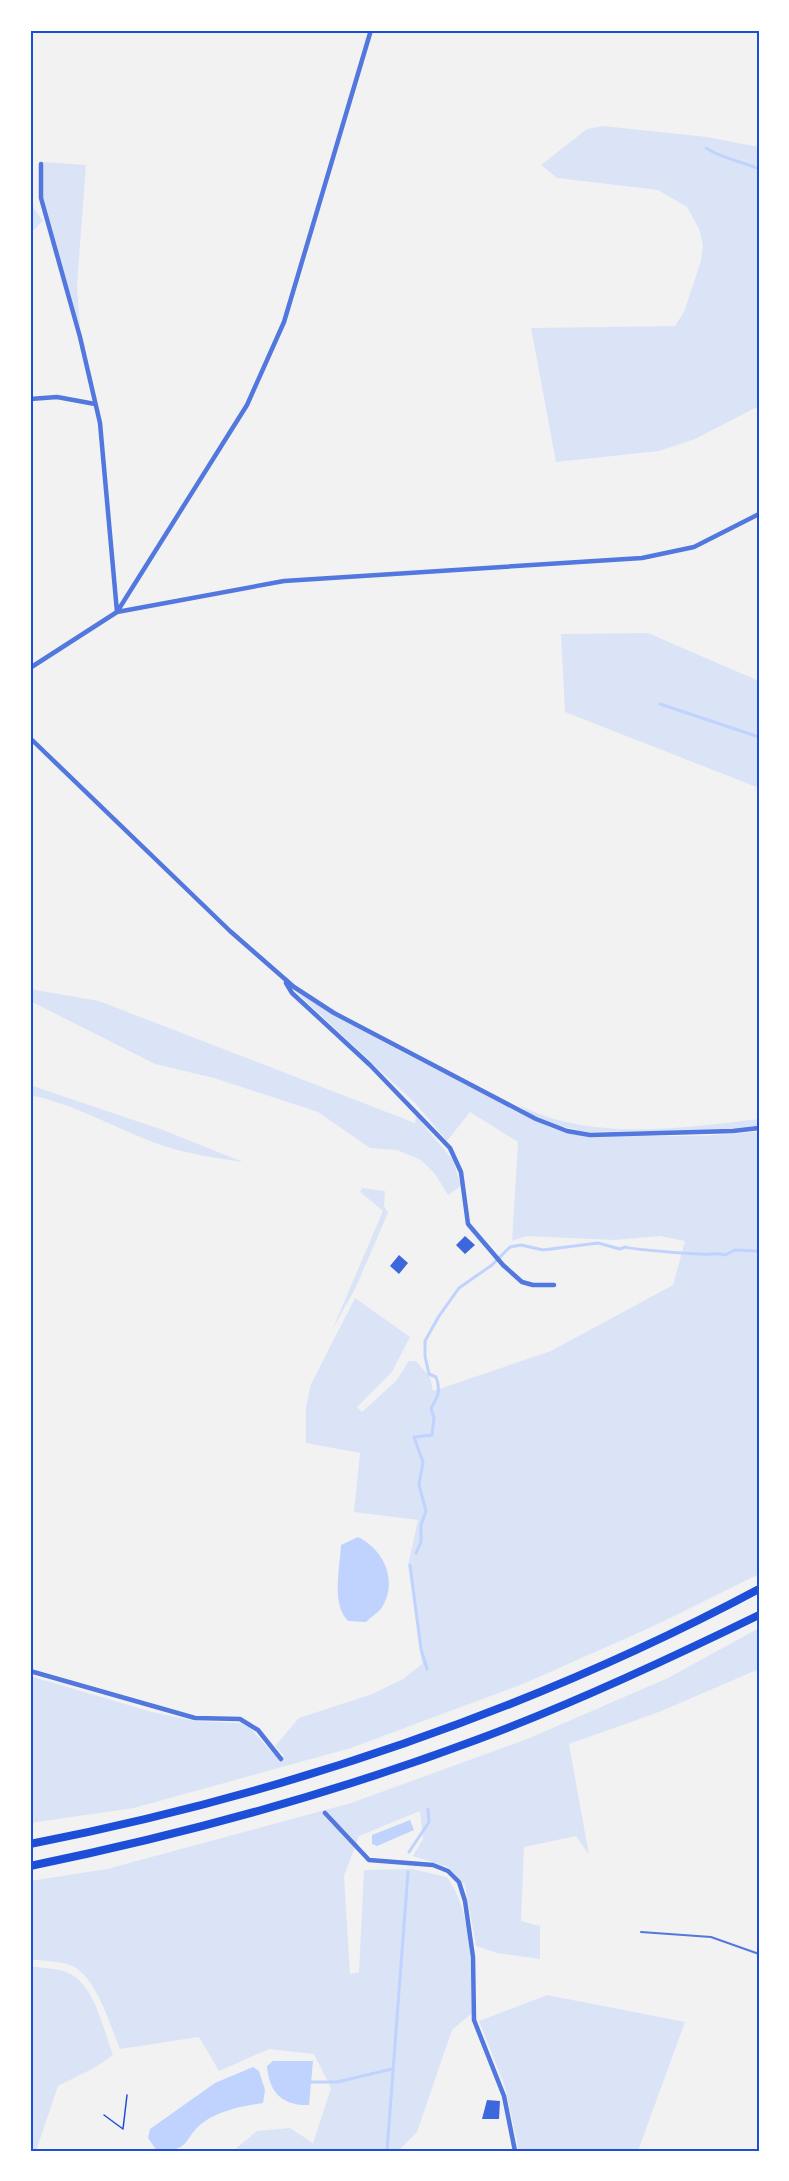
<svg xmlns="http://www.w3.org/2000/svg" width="789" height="2181" font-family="'Open Sans',sans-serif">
<rect width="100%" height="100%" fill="#f2f2f2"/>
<path fill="#dbe4f7" d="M603,126L707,137L759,147V406L695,439L659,451L556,462L531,328L675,326L684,312L701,261L703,245L699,229L687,207L658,190L557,178L541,165L587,129Z
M42,162L86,165L77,285L80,328L42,198Z
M30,203L43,221L30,233Z
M648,633L759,681V788L565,712L561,634Z
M30,989L99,1001L415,1123L416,1116L453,1160L461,1186L448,1195L435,1174L421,1160L397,1150L370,1148L318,1112L214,1078L155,1064L30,1001Z
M295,991C378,1042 464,1084 551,1128C584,1138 617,1136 652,1136C688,1136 723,1136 759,1131V1574L656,1625L523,1684L351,1748L134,1808L30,1823V1676L152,1712L195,1721L241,1723L250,1728L279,1760L284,1756L275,1746L299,1718L372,1694L403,1679L422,1664L408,1565L418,1520L354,1512L360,1453L306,1443V1407L311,1384L355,1298L410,1337L392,1372L357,1407L362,1412L396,1381L409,1361H416L430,1377L433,1391L551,1351L673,1285L685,1241L660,1236L614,1240L526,1236L512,1241L518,1142L470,1112L447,1141L415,1103Z
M30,1085L163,1130L243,1162C216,1158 188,1154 161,1145C116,1129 77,1105 30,1095Z
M519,1105C590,1142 683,1128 759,1119V1127L733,1130L588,1132L550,1124L529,1114Z
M362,1188L385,1191L384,1206L388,1213L355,1289L332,1330L383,1211L360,1192Z
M759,1628V1669L659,1712L569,1744L589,1855L576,1836L524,1847L521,1921L540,1926V1959L497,1953L476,1946L465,1885L448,1867L413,1856L423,1839L420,1811L359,1836L344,1876L350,1974L359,1972L364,1870L412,1869L447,1877C474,1915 470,1969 472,2013L452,2030L417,2132L398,2151H233L257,2131L290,2128L313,2143L331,2088L314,2054L269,2049L219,2071L199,2037L120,2049C109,2024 96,1972 67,1964C56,1961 42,1961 30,1959V1881L107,1869L351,1803L527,1739L668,1678Z
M30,1966C41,1968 53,1968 63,1971C94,1979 103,2029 113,2055L96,2067L58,2086L36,2151H30Z
M547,1995L685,2022L638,2151H519L505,2087L479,2021Z"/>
<path fill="#bfd3fe" d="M358,1537C384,1550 399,1581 381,1609C377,1613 370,1618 366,1622L348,1621C331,1604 340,1568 341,1545Z
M410,1820L414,1830L377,1846L372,1844V1835Z
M273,2061H313L309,2105C282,2106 269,2092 267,2066Z
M253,2067L259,2071L265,2090L263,2103C242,2106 223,2110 205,2121C182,2137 194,2151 157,2151L148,2138L150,2129L215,2083Z"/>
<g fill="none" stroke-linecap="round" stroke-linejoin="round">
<path stroke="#bfd3fe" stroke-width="3" d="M706,148C723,159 741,161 759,169
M660,704L759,737
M416,1553L421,1542V1525L426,1511L419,1485L423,1462L414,1437L432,1435L434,1418L431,1408C438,1397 441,1390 436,1377L429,1374L425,1356V1341L439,1316L459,1288L492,1265L510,1247L521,1245L543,1250L598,1243L620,1249L625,1247C629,1249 691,1254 701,1254C711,1255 715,1252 725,1255L735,1250L759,1251
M410,1565L421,1649L427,1669
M409,1852L429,1822L428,1809
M309,2082H337L392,2069
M387,2151L408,1872"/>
</g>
<path fill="#3d67dc" d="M465,1236L475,1245L465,1254L456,1245Z
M399,1255L408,1263L399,1274L390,1266Z
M487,2100L500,2101L499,2119H482Z"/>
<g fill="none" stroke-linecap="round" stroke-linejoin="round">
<path stroke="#1d4ed8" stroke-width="1.5" d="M104,2115L123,2129L127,2095"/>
<path stroke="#5277de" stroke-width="2" d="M641,1932L711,1937L759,1954"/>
<path stroke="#5277de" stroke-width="4.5" d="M41,164V198L80,337L100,423L117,612
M30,399L57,397L95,404
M117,612L284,581L642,558L694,547L759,514
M30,668L117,612L247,405L284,322L371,30
M30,738L230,931L294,987L334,1013L536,1119L567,1131L590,1135L733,1131L759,1128
M286,983L292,993L370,1065L450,1148L461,1172L468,1224L503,1265L522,1282L533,1285H554
M30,1671L195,1718L240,1719L258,1730L281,1759
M325,1813L369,1860L433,1865L448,1871L459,1882L465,1901L473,1957L474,2020L504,2096L515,2151"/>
<path stroke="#1d4ed8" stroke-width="8" d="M30,1844C282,1795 532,1710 759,1589
M30,1866C181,1835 332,1794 476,1740C573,1704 667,1660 759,1615"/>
</g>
<rect width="789" height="2181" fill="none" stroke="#ffffff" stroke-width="63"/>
<rect x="32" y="32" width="726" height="2118" fill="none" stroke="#1d4ed8" stroke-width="2"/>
</svg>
